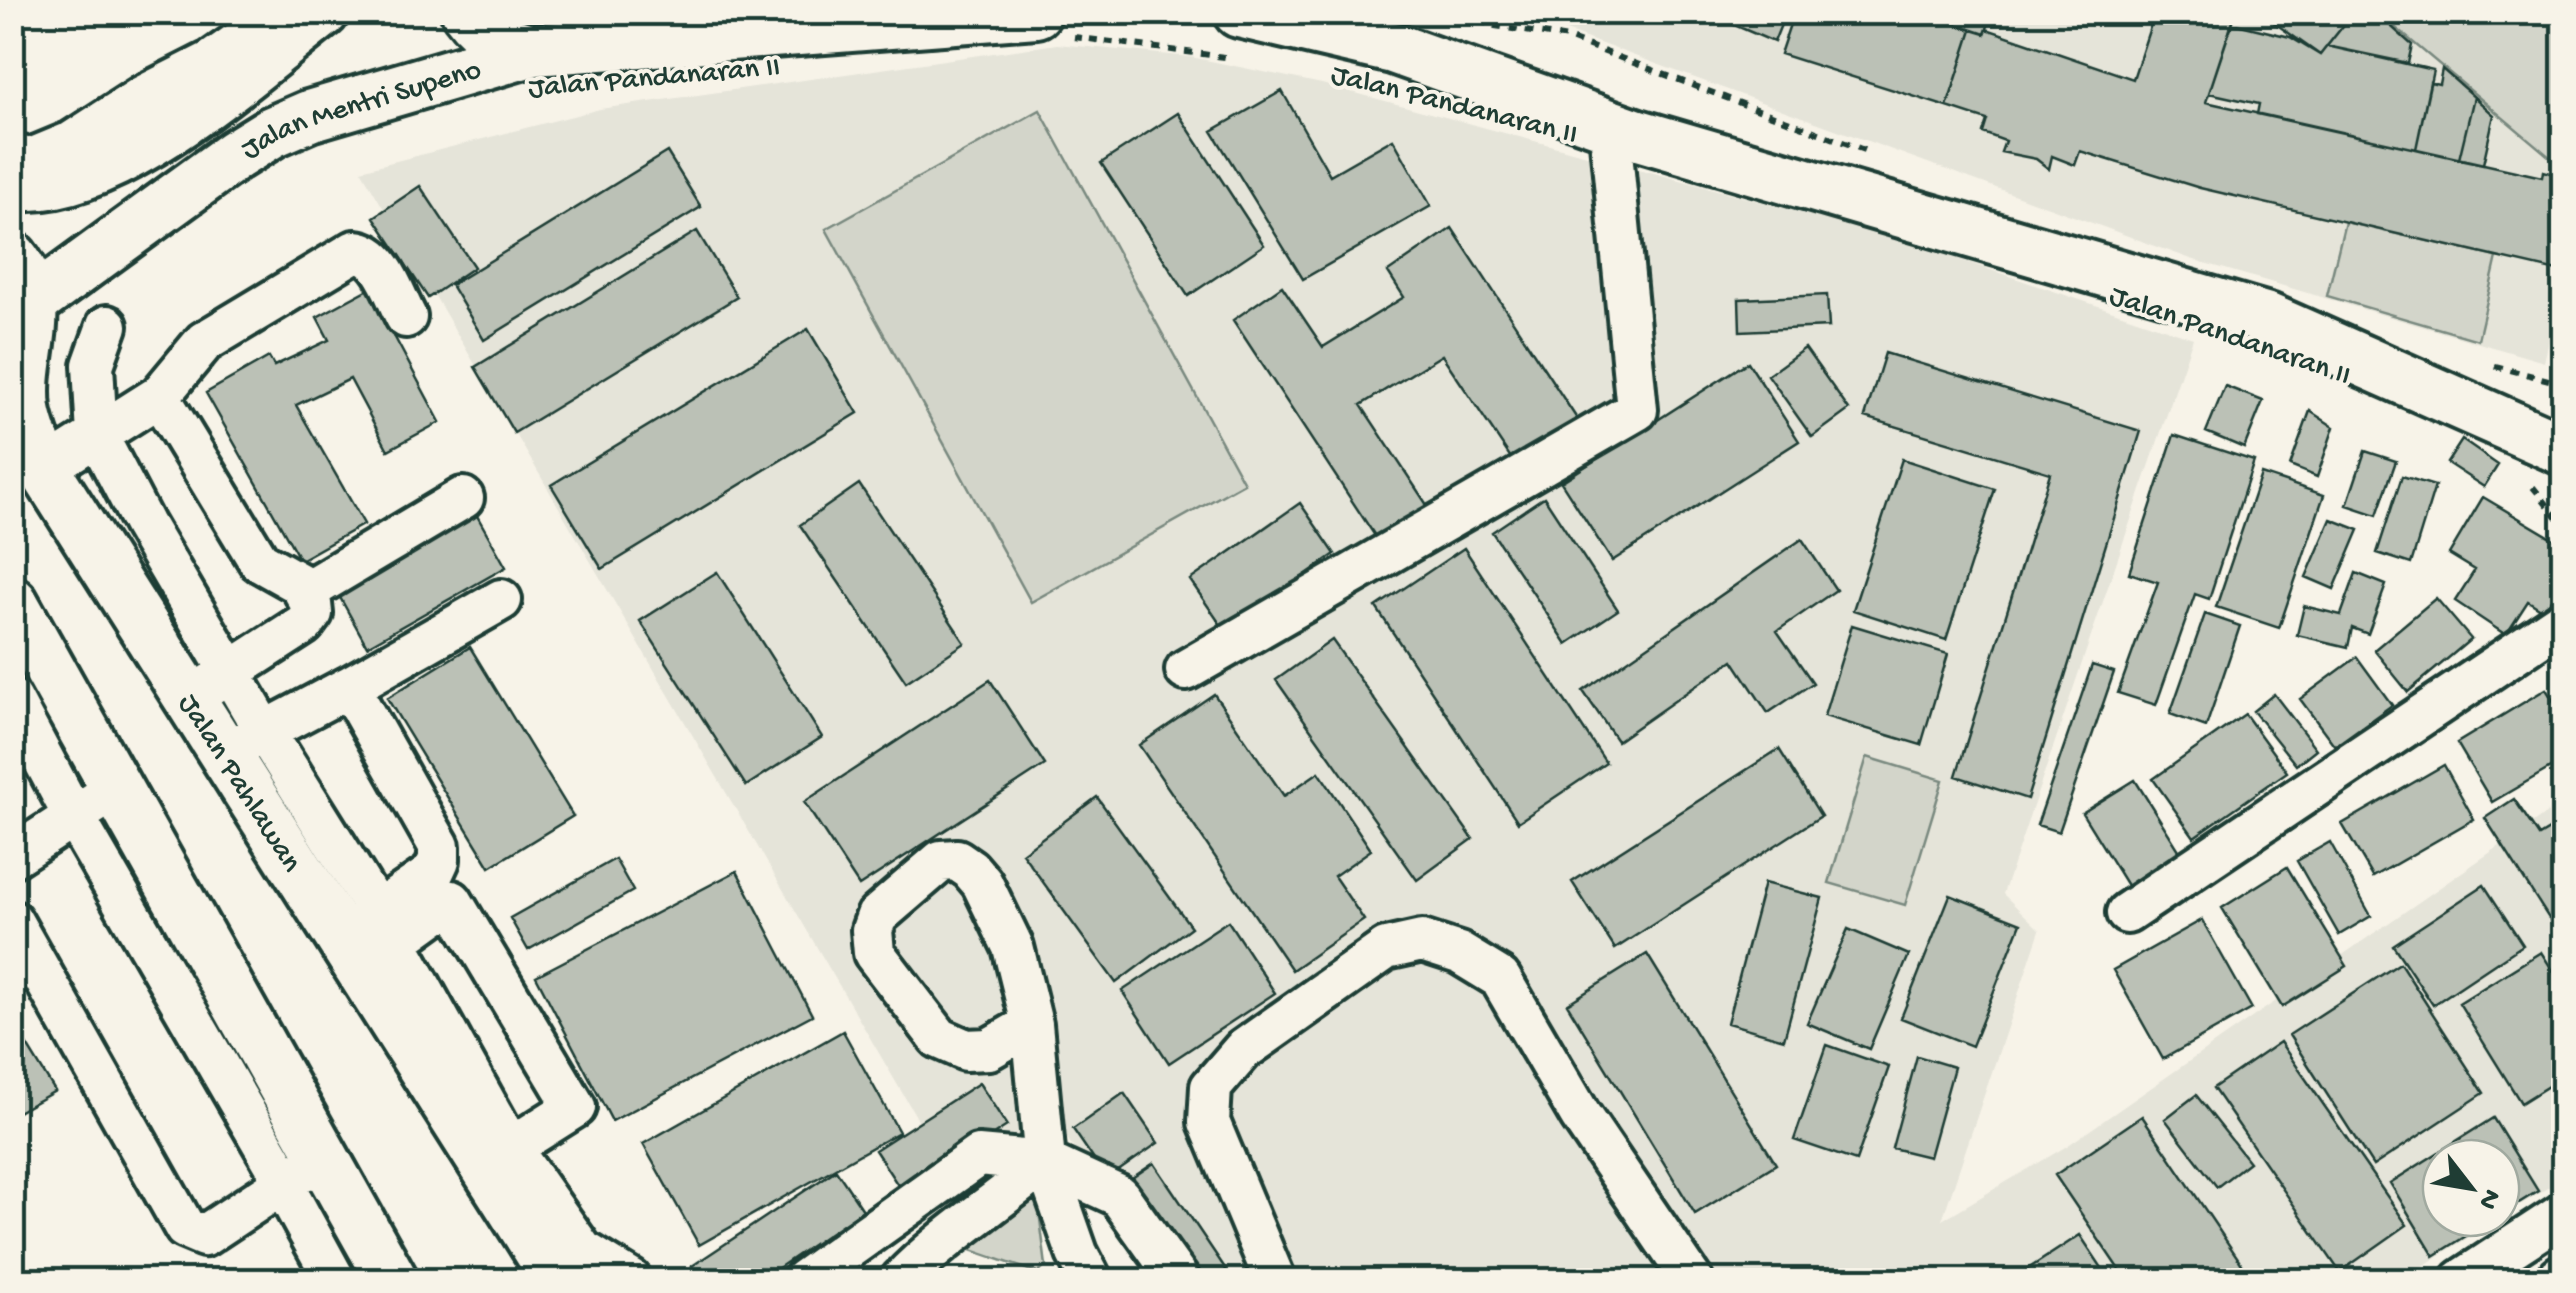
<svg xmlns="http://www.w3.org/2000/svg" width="2576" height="1293" font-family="'Gochi Hand',sans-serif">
<rect width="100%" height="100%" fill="#f7f3e8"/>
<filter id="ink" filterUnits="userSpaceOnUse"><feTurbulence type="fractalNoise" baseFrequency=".01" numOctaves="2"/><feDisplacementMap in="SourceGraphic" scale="20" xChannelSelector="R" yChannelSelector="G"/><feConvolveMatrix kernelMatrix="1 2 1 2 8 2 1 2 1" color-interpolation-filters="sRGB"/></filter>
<g filter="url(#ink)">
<path fill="#e5e4d9" d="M1517,13H2378L2563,168V278L2544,362L2191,259Z
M1057,44L1191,57L1322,84L1896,238L2193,338L2003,894L2040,930L1942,1220L2067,1146L2563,802V1178L2501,1217V1158H2441V1218H2500L2400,1280H1159L1052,1115L958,1179L917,1118L361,170L600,109Z"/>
<path fill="#d3d5ca" stroke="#79897f" stroke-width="2.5" d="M2378,13H2563V168Z
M1040,110L1244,483L1031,602L826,229Z
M2345,222L2497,257L2478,340L2327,296Z
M1867,757L1943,780L1905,905L1829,883Z
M1028,1195L1038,1203L1046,1266L1038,1273L968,1249L972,1237Z"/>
<path fill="#bbc1b6" stroke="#1f3d34" stroke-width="2.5" d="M1704,12H1786L1774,42Z
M1794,12H1920L1972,30L1947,107L1780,54Z
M1920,12H1993L1985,34Z
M2155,12H2236L2206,102L2542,177L2543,171L2564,177V242L2557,271L2200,188L2080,151L2075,165L2052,156L2049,169L2036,159L2001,152L2005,141L1983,133L1987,120L1947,107L1972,30L1985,34L1987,29L2133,79Z
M2259,12H2354L2320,55Z
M2354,12H2375L2412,45L2408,63L2327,46Z
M2232,23L2290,37L2320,55L2327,46L2433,70L2416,149L2257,114L2259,104L2209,93Z
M2442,69L2474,97L2459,159L2416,149L2430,82L2439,84Z
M1282,91L1330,175L1393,139L1431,206L1303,279L1212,131Z
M2474,97L2494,115L2483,164L2459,159Z
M1178,113L1264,245L1188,296L1101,163Z
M667,152L701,207L484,340L451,285Z
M420,186L474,267L428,298L374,217Z
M1452,228L1581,425L1517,467L1442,355L1361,405L1431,511L1381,545L1233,320L1282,286L1323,347L1404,297L1388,272Z
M697,231L737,297L514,433L475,367Z
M369,289L440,422L388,450L350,379L296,405L364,524L300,560L206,393L269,357L274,366L329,340L317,317Z
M1827,295L1829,327L1740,331L1739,299Z
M808,329L858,413L602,569L551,485Z
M1805,348L1849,410L1812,437L1768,375Z
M1885,353L2141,431L2027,799L1956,776L2050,473L1865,417Z
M1748,362L1799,441L1612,561L1561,482Z
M2225,386L2263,401L2244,448L2206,432Z
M2310,411L2334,427L2317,477L2290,466Z
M2174,435L2254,461L2209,599L2195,594L2156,705L2118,693L2158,582L2129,573Z
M2462,440L2498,465L2484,487L2447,463Z
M2365,451L2396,461L2377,515L2347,505Z
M1902,459L1995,489L1946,640L1853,610Z
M2261,474L2324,495L2279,628L2216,607Z
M2402,476L2435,486L2411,564L2377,553Z
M859,484L965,643L906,682L800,525Z
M1544,497L1618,610L1567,644L1492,532Z
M2483,497L2564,545V579L2544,611L2528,601L2506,635L2455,601L2475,570L2449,554Z
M1300,503L1335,554L1225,631L1190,580Z
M476,514L506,567L367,646L337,592Z
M2331,519L2359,530L2334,589L2306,577Z
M1802,539L1836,590L1777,631L1813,683L1768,713L1733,660L1617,741L1583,691Z
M1464,548L1606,763L1518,822L1376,607Z
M717,572L822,737L746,786L640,621Z
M2356,573L2386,585L2368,634L2352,628L2348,647L2297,635L2304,606L2341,615Z
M2436,598L2471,639L2408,692L2374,650Z
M2205,614L2240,626L2206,727L2170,714Z
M1852,625L1948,654L1921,745L1824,716Z
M1332,640L1473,839L1417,880L1276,680Z
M470,647L573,816L490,867L387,698Z
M2357,657L2392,705L2335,746L2300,699Z
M2092,665L2114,672L2059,832L2037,825Z
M990,680L1045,765L859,886L804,802Z
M2546,689L2564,718V760L2492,802L2457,743Z
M1214,694L1284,796L1319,772L1371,850L1334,876L1364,920L1292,970L1139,745Z
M2274,694L2316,749L2296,765L2253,711Z
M2245,714L2287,772L2194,837L2153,779Z
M1779,749L1821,816L1615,949L1572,882Z
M2444,765L2474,819L2373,877L2342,824Z
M2135,780L2184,858L2131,892L2082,813Z
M1097,797L1191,927L1116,983L1022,853Z
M2514,799L2539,836L2564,821V861L2557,865L2564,876V942L2485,818Z
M2330,842L2371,916L2339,935L2297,861Z
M615,859L633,891L528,950L510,918Z
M2287,867L2347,966L2282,1007L2222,908Z
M737,871L812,1015L612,1121L536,976Z
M1764,883L1822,898L1784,1039L1727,1023Z
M2484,885L2523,945L2433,1005L2393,945Z
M1950,895L2021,923L1972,1046L1901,1018Z
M2202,920L2252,1009L2163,1059L2113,970Z
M1228,921L1275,993L1169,1063L1122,991Z
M1848,929L1909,955L1869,1049L1807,1023Z
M2541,952L2564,988V1076L2521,1103L2459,1003Z
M1647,954L1776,1164L1695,1214L1567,1004Z
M2400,963L2484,1093L2373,1166L2289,1035Z
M12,1021L55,1091L12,1115Z
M843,1031L899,1132L699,1245L643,1144Z
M2280,1042L2407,1225L2340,1272L2213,1088Z
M1827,1045L1889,1067L1856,1161L1794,1140Z
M1917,1056L1954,1067L1929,1157L1892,1148Z
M979,1083L1007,1126L903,1193L875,1150Z
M1124,1093L1158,1143L1107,1179L1073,1129Z
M2196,1095L2249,1162L2217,1187L2165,1119Z
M2142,1116L2252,1279L2249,1280H2126L2055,1175Z
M2493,1118L2538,1191L2501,1214V1158H2441V1218H2495L2434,1256L2390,1183Z
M1154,1163L1233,1280H1191L1126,1182Z
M836,1170L863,1210L761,1280H702L692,1266Z
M2080,1235L2110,1280H2011Z"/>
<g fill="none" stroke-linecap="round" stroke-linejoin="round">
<defs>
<path id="minor" d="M12,155L31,159L72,142L143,96L212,61L282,12
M107,326L93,365L97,435L144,525L265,732L396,942L510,1147L582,1250L631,1280
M159,396L259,561L300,584L311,604L312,613L304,624L211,684
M44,469L159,396L204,342L355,251C383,253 394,295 406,317
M305,592L463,498
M1186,670L1637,410L1611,142L1635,134
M349,687L501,600
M12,700L74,817L280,1173L283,1185L335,1280
M243,743L349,687L439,846V860L433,873L355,927
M12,857L96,802
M2127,913L2564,620
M12,921L185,1228L204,1236L302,1171
M376,956L452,901L575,1107L488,1162
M1032,1024L989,1049L966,1050L939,1038L874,953L872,930L877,916L941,861L957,860L970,869L982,883L1013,947L1032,1024L1045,1162L1077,1253L1091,1280
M804,1280L978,1156L1045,1162L1119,1196L1179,1280
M901,1280C942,1237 999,1202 1045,1162
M1275,1280L1209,1122L1211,1087L1243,1050L1386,949L1422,941L1459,953L1500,978L1580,1115L1692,1280
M2462,1280L2564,1213"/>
<g id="major">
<path d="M467,12C484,36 506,43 534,50"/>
<path d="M1239,12L1393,48L1635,134L2268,319L2564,450"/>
<path d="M12,184C109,199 249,69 323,12"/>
<path id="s1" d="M12,257C51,307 18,353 25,409C28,429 38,450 44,469L558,1280"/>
<path id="s2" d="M33,302L235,155L272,132L309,116L534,50L1036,12"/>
<path d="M12,602L392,1280"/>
<path d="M2563,1280H2564"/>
</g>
</defs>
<use href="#minor" stroke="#1f3d34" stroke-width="48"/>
<use href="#major" stroke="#1f3d34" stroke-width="58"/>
<path stroke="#1f3d34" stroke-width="6" stroke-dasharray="8 8" stroke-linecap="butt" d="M1448,12L1495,26L1568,38L1864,150
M1074,37L1225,57
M2495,366L2564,384
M2533,487L2564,525"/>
<use href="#minor" stroke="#f7f3e8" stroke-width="40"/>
<use href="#major" stroke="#f7f3e8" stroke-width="50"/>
</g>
</g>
<g text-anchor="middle" stroke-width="8" stroke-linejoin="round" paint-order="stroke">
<g font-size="30" fill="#1f3d34" stroke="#f7f3e8">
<text transform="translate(654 75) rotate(-5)" y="10">Jalan Pandanaran II</text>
<text transform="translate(1455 102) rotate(14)" y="10">Jalan Pandanaran II</text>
<text dy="10" stroke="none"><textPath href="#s2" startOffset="385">Jalan Mentri Supeno</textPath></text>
<text transform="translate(2231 333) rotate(19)" y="10">Jalan Pandanaran II</text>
<text dy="10" stroke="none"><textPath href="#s1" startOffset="590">Jalan Pahlawan</textPath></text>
</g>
</g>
<rect width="2576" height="1293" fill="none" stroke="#f7f3e8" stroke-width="50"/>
<rect x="25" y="25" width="2526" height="1243" fill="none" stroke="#1f3d34" stroke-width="4" filter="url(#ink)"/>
<g transform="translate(2471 1188) rotate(121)"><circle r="48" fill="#f7f3e8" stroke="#a1aaa0" stroke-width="2.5"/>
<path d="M0-8L18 38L0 25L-18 38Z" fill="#1f3d34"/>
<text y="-15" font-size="28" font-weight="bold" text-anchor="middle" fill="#1f3d34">N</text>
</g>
</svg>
